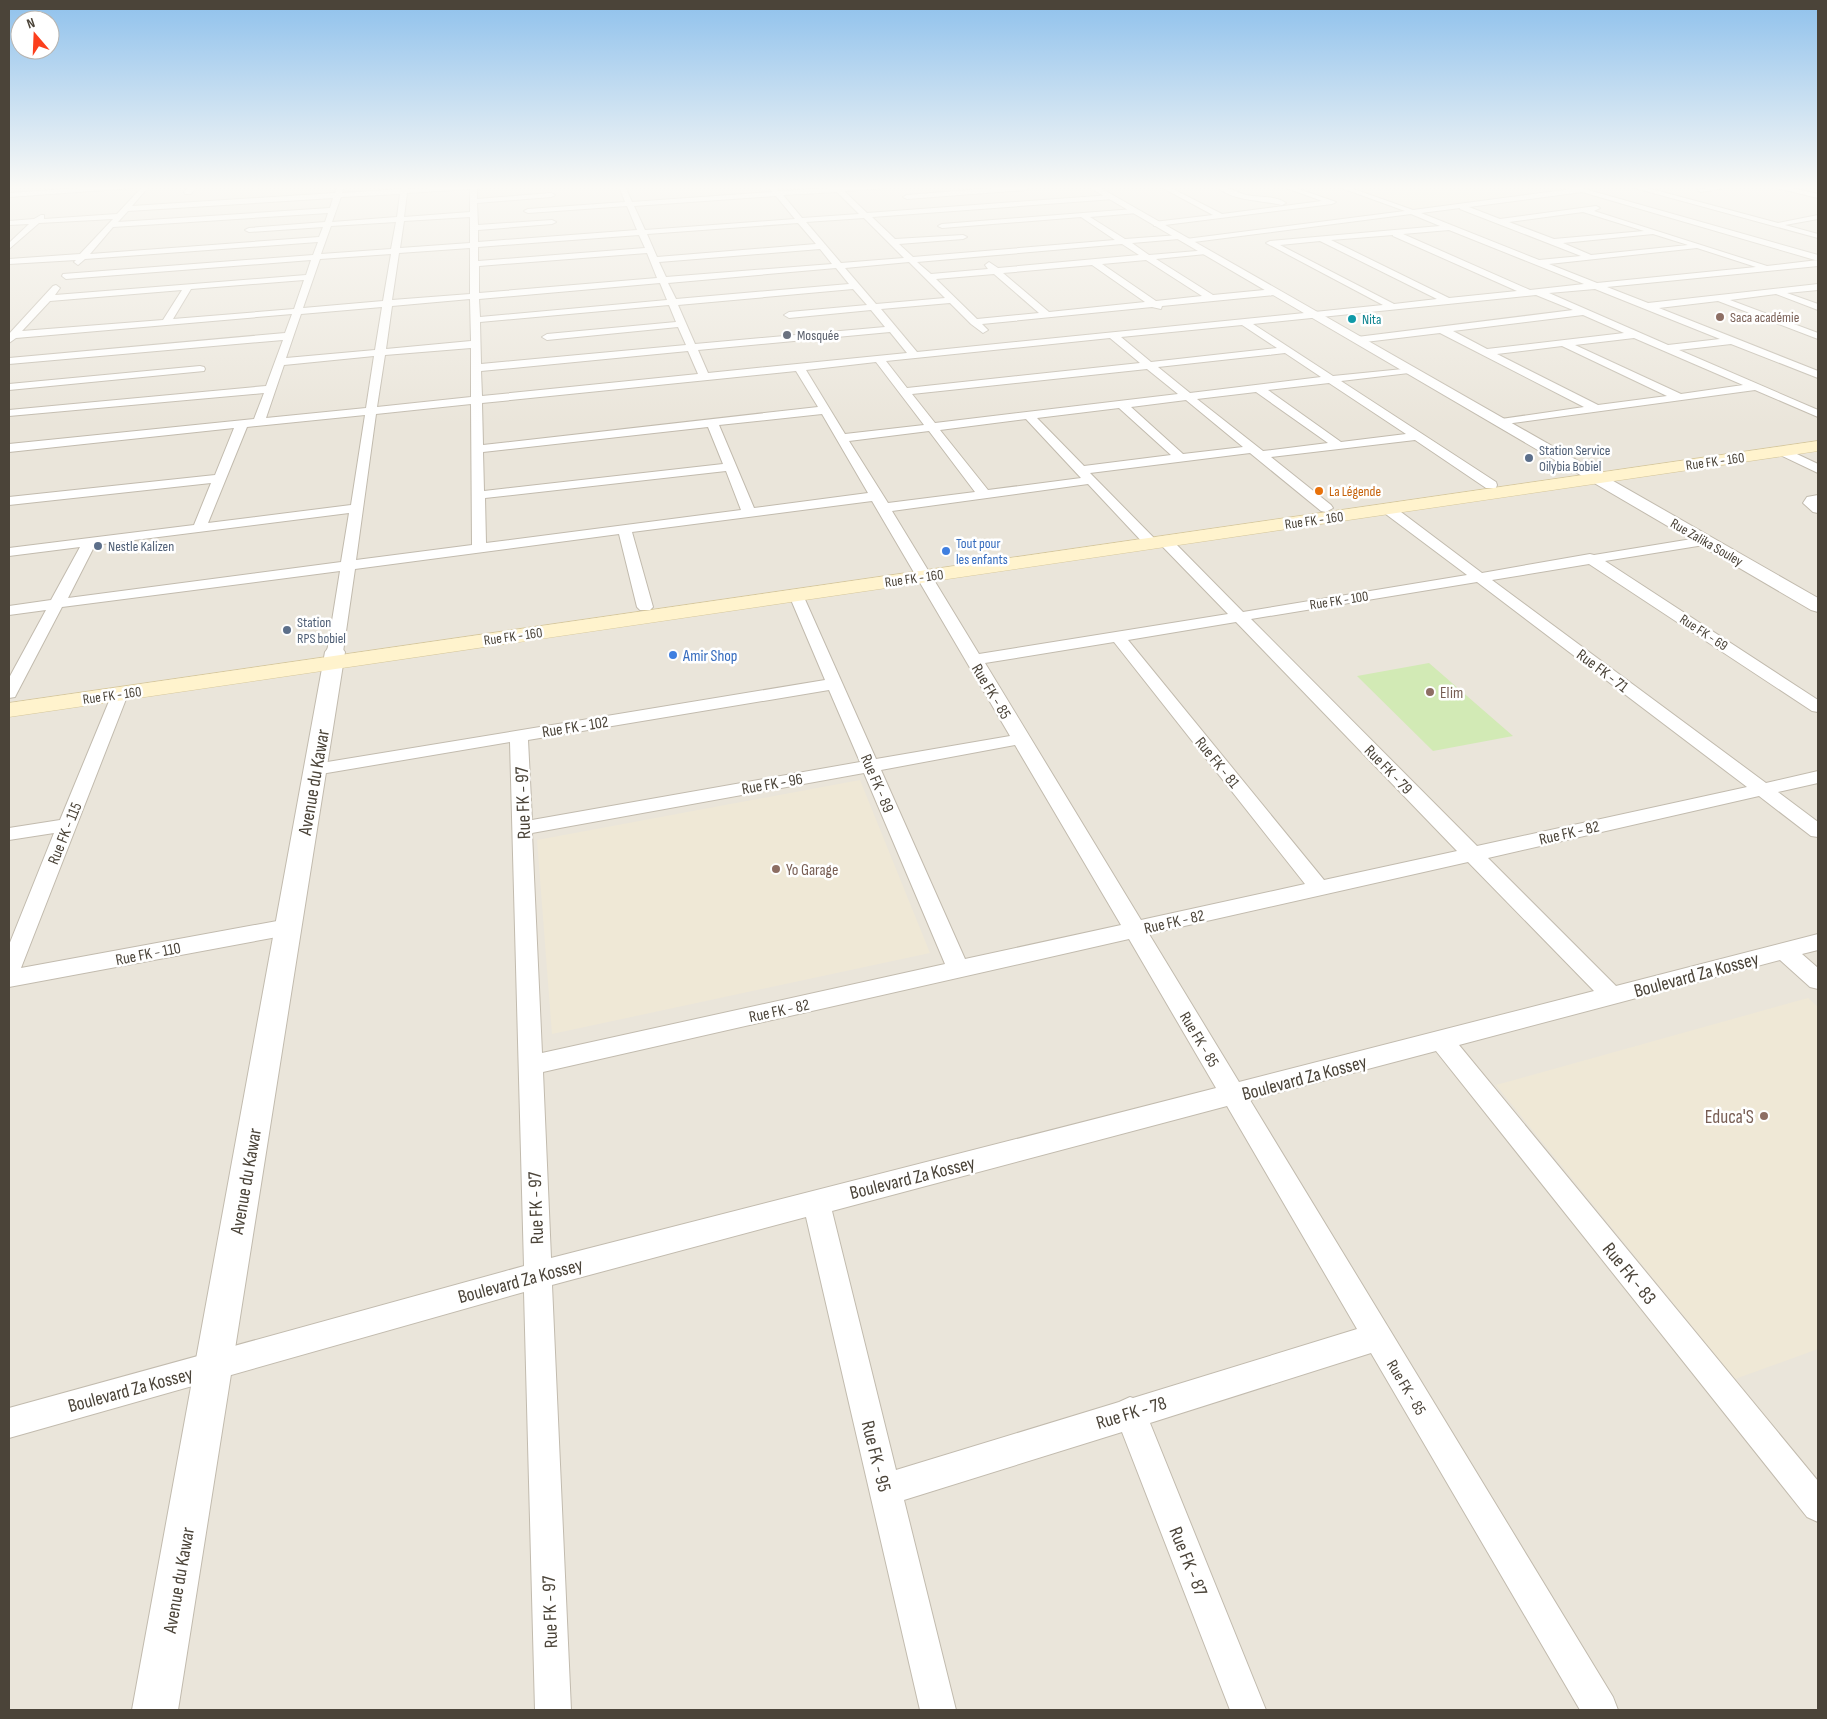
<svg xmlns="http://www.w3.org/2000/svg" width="1827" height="1719" font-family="'Sofia Sans Condensed',sans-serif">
<rect width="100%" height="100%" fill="#f6f3ec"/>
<path fill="#eae5da" d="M9,186H1818V1710H9Z"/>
<path fill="#efe8d6" d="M1388,186H1480L1517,197L1416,210L1355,190Z
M860,780L930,953L552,1034L537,840Z
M1808,998L1818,1007V1349L1735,1379L1496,1085Z"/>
<path fill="#d2eab5" d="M1429,663L1513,736L1433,751L1357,676Z"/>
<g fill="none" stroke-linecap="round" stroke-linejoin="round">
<defs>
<path id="minor" d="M109,186H136L133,188L9,197V193Z
M143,186H149L132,206L335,193L338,186H344L342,193L401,189L402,186H408V189L488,186L487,187L477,189V199L551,193L555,195L551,197L477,203L478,225L552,220L556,222L552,224L478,230V242L637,230L627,206L528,213L524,211L528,209L625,202L619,186H625L632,202L772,192L768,186H774L779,191L833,188L832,186H890L887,188L844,191L867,213L1111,195L1115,197L1114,199L872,217L895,239L963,235L967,237L963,239L899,244L913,257L1115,240L1081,217L942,228L938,226L942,224L1134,209H1137V213L1090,217L1125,239L1179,235L1183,237L1179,239L1132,243L1149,255L1209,250V254H1206L1156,259L1213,295L1274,289L1279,292L1274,295L1162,306L1161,309L1152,307L982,324L988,330L983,333L971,324L950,303L881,309L917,352L1383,305L1266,243L1270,241L1440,226L1411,214L1186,243L1182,241L1186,239L1405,211L1336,186H1345L1413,210L1572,189L1567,187L1574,186L1818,255V266L1607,287L1648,303L1818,284V290L1787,293L1818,304V310L1776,294L1730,300L1818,333V339L1718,301L1659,308L1818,371V378L1731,344L1679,350L1818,410V417L1755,390L1498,425L1492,422L1494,420L1584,407L1440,333L1357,343L1352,340L1357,337L1573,310L1536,295L1253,324L1333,376L1413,368L1414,370L1413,372L1409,373L1341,381L1496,482L1497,485L1496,488H1486L1415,440L1271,457L1331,505L1333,508L1326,512L1321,511L1250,453L1090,473L1157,541L1159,544L1157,547H1147L1088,484L892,511L979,654L1228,614L1161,545L1159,542L1161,539H1171L1243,612L1467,575L1383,512L1381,509L1383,506H1393L1482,573L1590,554L1594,555L1704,537L1709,538L1711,541L1704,545L1605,561L1818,700V712L1812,711L1589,564L1492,580L1766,783L1818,771V783L1778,792L1818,822V837L1811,836L1759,796L1488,858L1616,986L1818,934V950L1802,954L1818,968V989L1810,987L1780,960L1459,1045L1818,1481V1522L1807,1517L1436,1051L1250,1100L1613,1697L1618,1710H1580L1371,1353L1150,1423L1266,1710H1230L1122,1432L904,1500L956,1710H920L806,1217L552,1285L571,1710H535L524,1292L9,1438V1408L524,1266L510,742L315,775L309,773L306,769L309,765L825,680L789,595L791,592H801L803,595L876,759L1010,736L872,501L632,532L653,607L650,610H640L637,607L619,534L355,569L343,652L341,655H329L327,652L340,571L62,607L17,693L15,697L9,698V678L46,610L9,615V606L51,600L80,547L9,556V548L194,525L211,483L9,505V497L215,475L234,428L9,452V444L254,419L264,393L9,416V410L266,386L283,340L9,364V358L285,333L292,314L16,338L9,343V334L53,286L56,285L60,288L55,295L306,275L311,260L66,279L62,276L63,274L313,255L318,242L85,259L78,265L74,262L76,260L9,264V259L80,254L113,219L39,223L9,249V243L29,224L9,225V221L34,219L41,215H44V219L117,214ZM470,189V212L404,217L407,193ZM837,192L859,214L802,218L783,195ZM1582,192L1815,260H1818L1767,266L1594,211L1600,208L1596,206L1500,219L1469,207ZM400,194L397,217L332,222L341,197ZM776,196L795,219L645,230L634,206ZM333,198L330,208L118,222L128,211ZM1460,208V209L1581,256L1539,260L1421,213ZM1583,212L1644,231L1554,239L1509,222ZM328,213L325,222L249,228L245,230L249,232L323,227L319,237L90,254L113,227ZM470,217V243L400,248L404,221ZM864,218L904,258L841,263L806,222ZM396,222L391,249L321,254L331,226ZM798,223L816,244L657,257L647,234ZM1449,230L1584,284L1530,290L1403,234ZM1653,234L1688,245L1591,255L1563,243ZM639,235L645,248L478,261V247ZM1393,235V236L1517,291L1449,298L1331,240ZM1320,241L1437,299L1394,304L1280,245ZM1122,244L1139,255L998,268L989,262L985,265L988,269L931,274L917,262ZM470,248V294L392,300L399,253ZM1697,248L1756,267L1597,283L1549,264ZM820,249L832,264L666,277L659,262ZM647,253L657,278L479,293V266ZM391,254L383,301L303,308L320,259ZM1146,260L1202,296L1156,301L1102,264ZM909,262L945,298L876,304L845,268ZM1092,265L1145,302L1049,312L1003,273ZM836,268L849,284L676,299L668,283ZM994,274L1039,313L977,319L936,279ZM304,280L294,309L173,319L191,289ZM660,283L667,300L480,317L479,299ZM853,289L867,305L789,312L784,315L789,318L871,310L885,327L695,344L678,305ZM1595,289L1720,339L1668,345L1549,293ZM182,290L163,320L22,331L50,301ZM470,299L471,341L386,349L392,306ZM669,305L676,322L547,334L542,337L547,340L678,327L686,345L481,364L480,322ZM382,307L375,350L286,358L301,314ZM1583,315L1624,333L1487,349L1453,331ZM1242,325L1277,348L1151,362L1121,337ZM890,332L907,353L708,373L698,350ZM1110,338L1140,363L907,388L886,361ZM1634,338L1743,385L1681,394L1575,345ZM1562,346L1667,396L1598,405L1497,354ZM471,348V397L377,407L385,355ZM688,351L698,374L482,396L481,371ZM1285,353L1321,377L1190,393L1158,367ZM374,356L366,408L266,418L284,365ZM876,362L924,425L845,434L806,370ZM1147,369L1178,394L935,423L912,394ZM796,371L818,407L483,445L482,403ZM1329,383L1406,434L1341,442L1268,390ZM1256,392L1328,443L1263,451L1197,399ZM1186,400L1243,447L1183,454L1131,407ZM471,404L472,545L356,560L376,414ZM1119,408L1171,455L1084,466L1037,418ZM822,414L868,493L754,508L719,425ZM365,415L351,505L208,523L247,427ZM1026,419L1081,478L988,490L940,430ZM708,427L723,464L484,491L483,452ZM929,431L975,492L888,503L849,441ZM726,471L741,510L486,543L485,498ZM349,513L341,562L68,598L95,545ZM1477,582L1747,787L1477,846L1251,619ZM1236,622L1457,851L1324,880L1128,640ZM1114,642L1305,884L1141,920L985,663ZM829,690L860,762L532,820L528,740ZM1015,745L1121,925L965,959L881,770ZM864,773L945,964L542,1053L532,833ZM1468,862L1594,991L1239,1082L1149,934ZM1129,939L1216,1088L551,1258L543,1072ZM1227,1106L1357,1329L1133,1398L1130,1397L1119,1402L896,1470L832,1211Z
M190,186H196L191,194H185L184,192Z
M1018,186H1026L1029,188L1025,190L907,199L903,197L907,195Z
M1159,186H1167L1222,214L1322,201L1281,186H1290L1336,202L1332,204L1157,226H1154V222L1213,215Z
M1216,186C1228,186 1235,192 1246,195C1260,198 1274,195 1286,203L1282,205C1261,200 1231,201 1216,186Z
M1630,186H1640L1778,223L1818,215V219L1785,225L1818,234V238L1631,187Z
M1720,186H1737L1701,192L1697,190Z
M1772,186H1783L1818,194V198L1773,187Z
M200,366L204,367L205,369L204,371L9,390V384Z
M1782,447L1818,464V473L1778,454L1776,451L1778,448Z
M1818,495V513L1813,512L1803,503L1807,497Z
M120,689L126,690L128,694L21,968L288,919L296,922L299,927L296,932L288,935L9,987V945L54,833L9,840V828L60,820L112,694L114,690Z"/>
<path id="tertiary" d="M1087,186H1097L1818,598V612L1811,610Z
M335,646L342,648L345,652L178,1710H132L325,652L328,648Z"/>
<path id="secondary" d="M1818,441V451L9,717V703Z"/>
</defs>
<use href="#minor" stroke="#c2bbae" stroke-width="2"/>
<use href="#tertiary" stroke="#c2bbae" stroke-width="2"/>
<use href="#secondary" stroke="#d6c79b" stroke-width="1"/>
<use href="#minor" fill="#fff" fill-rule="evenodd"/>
<use href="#tertiary" fill="#fff" fill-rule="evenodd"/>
<use href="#secondary" fill="#fff3cd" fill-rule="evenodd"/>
</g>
<linearGradient id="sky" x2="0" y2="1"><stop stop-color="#8fc1ec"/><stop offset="0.44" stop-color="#fbfaf6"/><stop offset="1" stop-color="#fbfaf6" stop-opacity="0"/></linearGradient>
<rect width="1827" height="426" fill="url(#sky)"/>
<g fill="#8d6e63" stroke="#fff" stroke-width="2">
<circle cx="1720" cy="317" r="5"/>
<circle cx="1430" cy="692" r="5"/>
<circle cx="776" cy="869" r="5"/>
<circle cx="1764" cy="1116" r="5"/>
</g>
<circle fill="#0f9aa8" stroke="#fff" stroke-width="2" cx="1352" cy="319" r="5"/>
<circle fill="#6b7280" stroke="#fff" stroke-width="2" cx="787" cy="335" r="5"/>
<g fill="#5c6f8a" stroke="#fff" stroke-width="2">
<circle cx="1529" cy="458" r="5"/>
<circle cx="98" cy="546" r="5"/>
<circle cx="287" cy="630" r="5"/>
</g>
<circle fill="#e8710a" stroke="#fff" stroke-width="2" cx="1319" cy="491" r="5"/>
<g fill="#3f7fe0" stroke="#fff" stroke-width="2">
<circle cx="946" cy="551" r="5"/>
<circle cx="673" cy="655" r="5"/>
</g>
<g text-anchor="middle" stroke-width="5" stroke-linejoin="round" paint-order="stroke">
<g font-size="14" fill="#785e54" stroke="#fff" text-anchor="start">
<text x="1730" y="322">Saca académie</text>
</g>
<g font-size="14" fill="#0d838f" stroke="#fff" text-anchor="start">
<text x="1362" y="324">Nita</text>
</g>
<g font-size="14" fill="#5b616d" stroke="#fff" text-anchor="start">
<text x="797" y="340">Mosquée</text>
</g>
<g font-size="14" fill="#4e5e75" stroke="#fff" text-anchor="start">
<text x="1539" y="455">Station Service<tspan x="1539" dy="16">Oilybia Bobiel</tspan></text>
<text x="108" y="551">Nestle Kalizen</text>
<text x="297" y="627">Station<tspan x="297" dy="16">RPS bobiel</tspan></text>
</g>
<g font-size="14" fill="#4b4439" stroke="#fff">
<text transform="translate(1715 461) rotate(-8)" y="5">Rue FK - 160</text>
<text transform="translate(1314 520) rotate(-8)" y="5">Rue FK - 160</text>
<text transform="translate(1707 542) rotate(30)" y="5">Rue Zalika Souley</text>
<text transform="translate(914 578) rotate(-8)" y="5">Rue FK - 160</text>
<text transform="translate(1339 600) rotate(-9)" y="5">Rue FK - 100</text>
<text transform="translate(1704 632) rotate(33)" y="5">Rue FK - 69</text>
<text transform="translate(513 636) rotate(-8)" y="5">Rue FK - 160</text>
<text transform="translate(112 695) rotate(-8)" y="5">Rue FK - 160</text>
</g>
<g font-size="14" fill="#c56008" stroke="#fff" text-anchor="start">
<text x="1329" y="496">La Légende</text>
</g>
<g font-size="14" fill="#366cbe" stroke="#fff" text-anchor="start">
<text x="956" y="548">Tout pour<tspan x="956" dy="16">les enfants</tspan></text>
</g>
<g font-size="16" fill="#366cbe" stroke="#fff" text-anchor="start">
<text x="683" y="661">Amir Shop</text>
</g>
<g font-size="16" fill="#4b4439" stroke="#fff">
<text transform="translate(1603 670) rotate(37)" y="6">Rue FK - 71</text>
<text transform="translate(992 691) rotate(59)" y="6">Rue FK - 85</text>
<text transform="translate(575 726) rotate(-9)" y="6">Rue FK - 102</text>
<text transform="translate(1218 762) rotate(51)" y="6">Rue FK - 81</text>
<text transform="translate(1389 769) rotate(46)" y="6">Rue FK - 79</text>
<text transform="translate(772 783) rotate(-10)" y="6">Rue FK - 96</text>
<text transform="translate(878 783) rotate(67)" y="6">Rue FK - 89</text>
<text transform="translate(1569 832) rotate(-13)" y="6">Rue FK - 82</text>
<text transform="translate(64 833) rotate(-68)" y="6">Rue FK - 115</text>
<text transform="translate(1174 921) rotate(-13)" y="6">Rue FK - 82</text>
<text transform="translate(148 953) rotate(-11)" y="6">Rue FK - 110</text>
<text transform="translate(779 1010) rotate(-12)" y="6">Rue FK - 82</text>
<text transform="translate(1200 1039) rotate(59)" y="6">Rue FK - 85</text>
<text transform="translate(1407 1387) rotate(59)" y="6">Rue FK - 85</text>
</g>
<g font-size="16" fill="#785e54" stroke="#fff" text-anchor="start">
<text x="1440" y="698">Elim</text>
<text x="786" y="875">Yo Garage</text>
</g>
<g font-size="19" fill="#4b4439" stroke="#fff">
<text transform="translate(313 782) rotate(-80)" y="7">Avenue du Kawar</text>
<text transform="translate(522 803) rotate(-92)" y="7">Rue FK - 97</text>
<text transform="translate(1696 974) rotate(-15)" y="7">Boulevard Za Kossey</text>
<text transform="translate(1304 1077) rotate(-15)" y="7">Boulevard Za Kossey</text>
<text transform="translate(912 1177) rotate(-14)" y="7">Boulevard Za Kossey</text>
<text transform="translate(245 1181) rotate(-80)" y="7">Avenue du Kawar</text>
<text transform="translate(535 1208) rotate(-92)" y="7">Rue FK - 97</text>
<text transform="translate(1630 1273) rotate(51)" y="7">Rue FK - 83</text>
<text transform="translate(520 1280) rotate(-15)" y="7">Boulevard Za Kossey</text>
<text transform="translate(130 1389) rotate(-15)" y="7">Boulevard Za Kossey</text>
<text transform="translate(1131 1412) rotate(-17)" y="7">Rue FK - 78</text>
<text transform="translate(877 1456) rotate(76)" y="7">Rue FK - 95</text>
<text transform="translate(1189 1561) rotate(68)" y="7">Rue FK - 87</text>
<text transform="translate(178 1580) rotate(-80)" y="7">Avenue du Kawar</text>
<text transform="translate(549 1612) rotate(-92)" y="7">Rue FK - 97</text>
</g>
<g font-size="19" fill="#785e54" stroke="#fff" text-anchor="end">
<text x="1754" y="1123">Educa'S</text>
</g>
</g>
<rect width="1827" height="1719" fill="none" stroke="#4b4439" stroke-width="20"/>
<g transform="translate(35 35) rotate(341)"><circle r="24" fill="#ffffff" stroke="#b7b4b0"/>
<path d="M0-4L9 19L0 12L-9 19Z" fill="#fc3f1d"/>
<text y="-8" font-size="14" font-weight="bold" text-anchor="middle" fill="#4b4439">N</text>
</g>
</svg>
